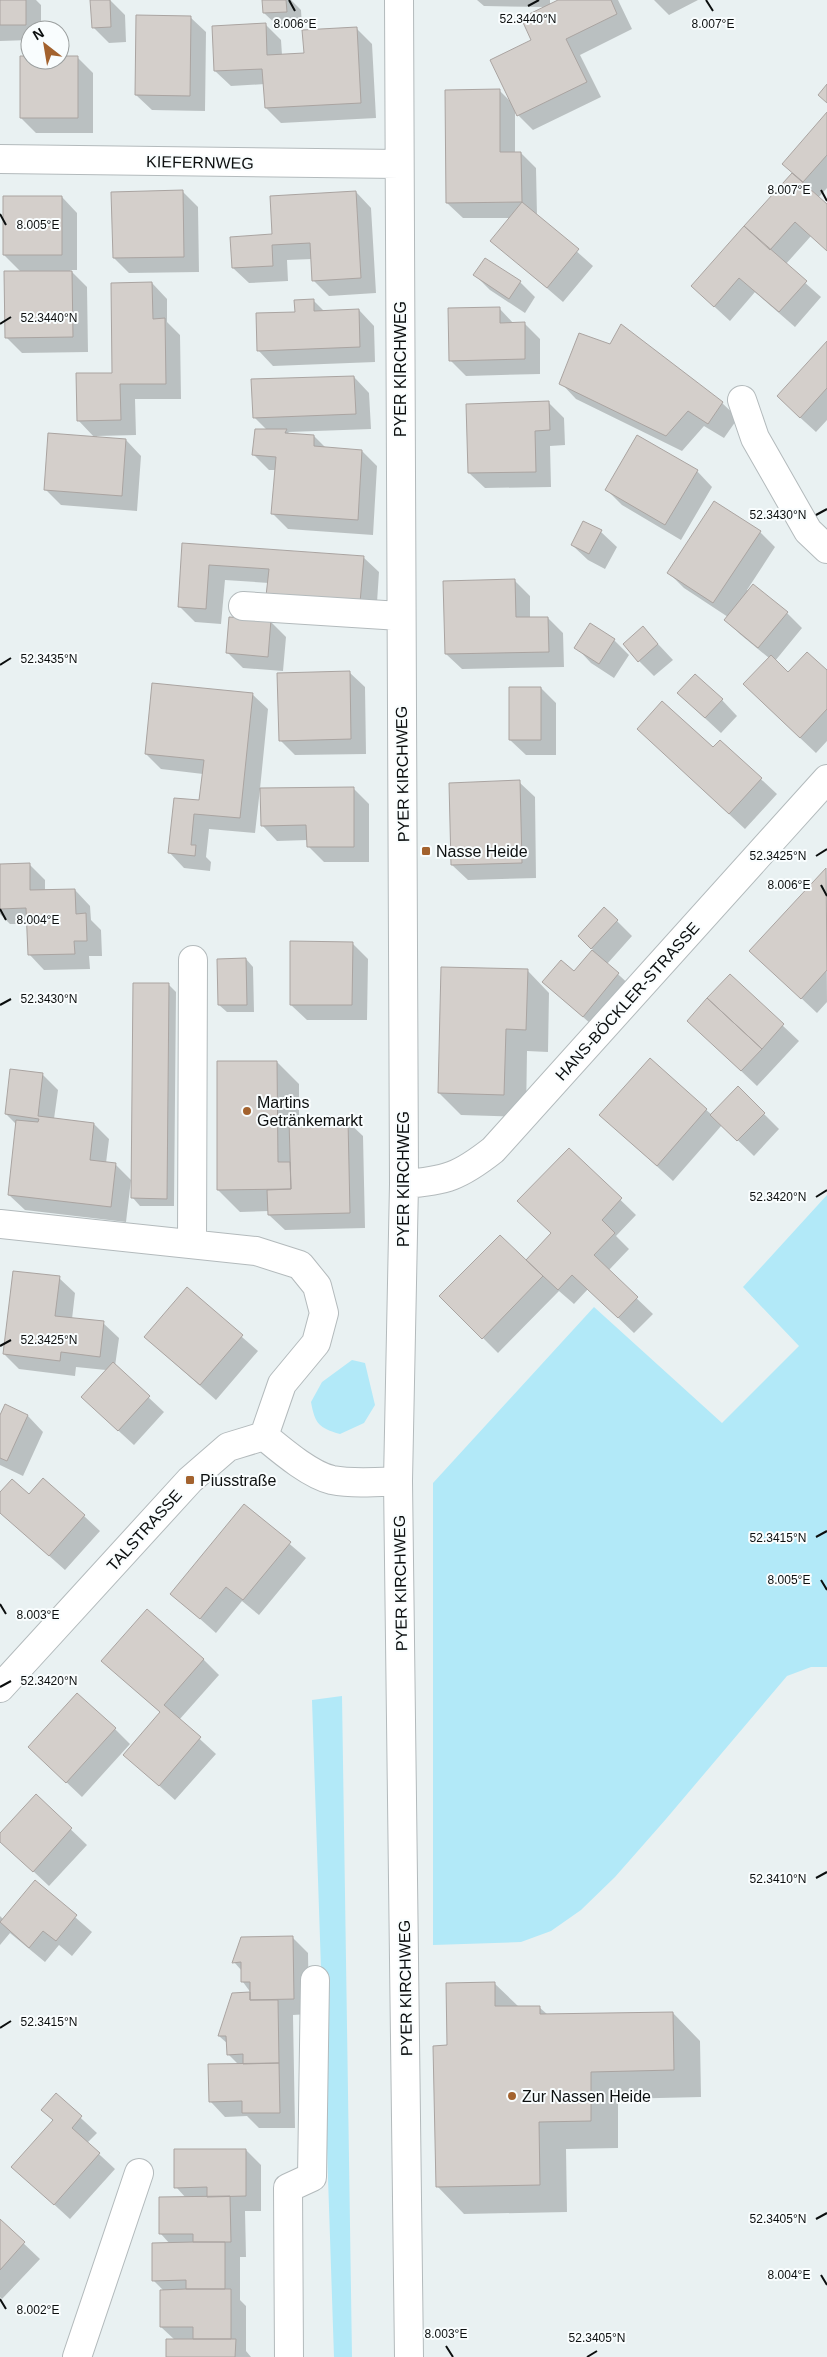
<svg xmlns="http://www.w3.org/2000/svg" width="827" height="2357" font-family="Helvetica,sans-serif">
<rect width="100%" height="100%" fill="#e9f1f2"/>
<path fill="#b2e9f8" d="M827,1195V1667H811L787,1676L666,1819L615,1877L581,1910L551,1931L521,1942L433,1945V1483L594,1307L722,1423L799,1346L743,1287Z
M352,1360L365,1363L375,1405L364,1423L340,1434C319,1428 315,1424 311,1402L322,1382Z
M342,1696L352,2357H334L312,1700Z"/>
<path fill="#0003" d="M0,0H36L41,5V30H30V40L0,41Z
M92,0H110L125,15L126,42L109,43L93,27Z
M263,0H291L301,10L302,27L280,28L264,13Z
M477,0H550V5L561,0H618L632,29L580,55L601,97L533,130L518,115L515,109V153H521L536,168L537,216L593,266L563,302L492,241L511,218H463L447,203L499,90L511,102L547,7L484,6Z
M654,0H698L669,15Z
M190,17L206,32L205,111L152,110L136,95Z
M265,24L281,40L282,55L305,54L356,28L372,44L376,118L281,123L266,108L265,84L231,86L215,71Z
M60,57H77L93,73V133H36L21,118L30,58V60H60Z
M827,114V188L818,198L827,206V250L811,236L785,265L821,297L795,327L755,292L730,321L692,286L793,173Z
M182,191L198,207L199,272L129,273L114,258Z
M356,192L371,208L376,293L329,296L313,280L312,259L287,260L288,281L249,283L233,268L274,236Z
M62,197L77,213V270H70L87,287L88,352L22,353L6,337L22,273L4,255Z
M475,275L520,282L535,297L525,313L490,290Z
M152,283L167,299V322L180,335L181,399H135L136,435L97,436V438L126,440L141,456L137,511L61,505L45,489L95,438L78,420L113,374Z
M313,300L325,312L359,310L374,326L375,362L273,366L258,350L296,313Z
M499,308L514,324L524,323L540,339V374L466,376L450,360Z
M827,343V420L816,432L794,412Z
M354,377L369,393L371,429L288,432L291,435L314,436L326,448L362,451L377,466L373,535L288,529L272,513L276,470H269L253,454L267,430L254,417Z
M561,383L722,403L738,418L724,438L704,426L682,451L576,399Z
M549,403L564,418L565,445L550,446L551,487L485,488L469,473Z
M697,471L712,487L681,540L622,505L607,490Z
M584,522L601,532L617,547L605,569L588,560L572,545Z
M760,532L775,547L747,590L787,613L802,628L775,661L788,673L827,672V741L816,753L760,700L769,658L741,635L725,620L728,617L684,588L669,573Z
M184,544L363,557L379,572L376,618L269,583L225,580L221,624L195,622L179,606Z
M515,581L530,596V618H548L563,633L564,667L462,669L446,654Z
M270,621L286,637L283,671L243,668L228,653Z
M643,628L673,660L654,676L639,661Z
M614,640L629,655L614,678L591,663L576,647Z
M349,672L365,687L366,754L295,755L280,740Z
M541,688L556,703V755H526L510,740Z
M252,694L268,709L260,789L353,788L369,804V862H324L308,846V840L277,841L262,825V789H260L255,833L209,829L206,857L211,862L210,871L184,868L169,852L200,801L203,774L161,769L146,754Z
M722,700L737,716L721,733L694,708Z
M720,741L777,794L745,829L654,744L713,749Z
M519,782L535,797L536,878L468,880L452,865Z
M29,864L45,880V891L75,890L90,906L91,920L101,930L102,956H89L90,969L44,970L29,954L28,924H10L0,914V865Z
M826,870L827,1002L817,1013L751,951Z
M617,921L632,936L607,964L634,989L599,1031L543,982L574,972L593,950L579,936Z
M352,943L368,959L367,1020H307L291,1005Z
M246,959L253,967L254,1012H227L219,1005Z
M527,970L549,993L548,1052L527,1051L526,1117L461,1115L439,1093Z
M730,976L799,1041L757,1086L704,1036Z
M168,984L176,992L174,1206H140L133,1198Z
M650,1060L712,1115L738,1088L779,1129L754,1156L722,1125L673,1181L601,1115Z
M277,1062L299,1084V1122L347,1121L363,1136L365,1228L285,1230L269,1215V1211L240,1212L218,1190Z
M42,1074L58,1090L54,1119L94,1124L109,1139L106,1163L116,1165L131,1180L126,1222L25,1210L9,1195L17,1125L6,1114Z
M569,1150L636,1215L616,1236L629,1249L608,1271L653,1314L634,1333L588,1289L574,1304L559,1291L498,1353L441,1296L526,1262L552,1234Z
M59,1278L75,1293L72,1319L103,1323L119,1338L115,1366L164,1412L134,1445L98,1412L106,1370L76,1367L75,1376L19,1369L4,1354Z
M187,1289L258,1351L216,1400L145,1337Z
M5,1406L28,1416L43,1432L23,1476L0,1465V1418Z
M0,1494L29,1496L84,1516L100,1531L65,1570L0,1512Z
M244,1505L306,1558L259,1615L242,1601L216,1633L172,1594Z
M203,1659L219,1675L179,1720L216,1754L175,1800L125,1755L161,1713L103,1661Z
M115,1729L130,1744L82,1797L45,1762Z
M36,1796L87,1845L49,1886L0,1840V1835Z
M35,1882L92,1932L72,1956L59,1945L45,1962L10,1933L0,1945V1916L4,1920Z
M292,1937L308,1953L309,2014L293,2015L295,2128H259L247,2116L225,2117L210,2101L239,2065L228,2054V2044L219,2036L251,1993L243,1982L242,1971L234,1962Z
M494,1983L519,2007H539L548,2015L673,2013L700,2041L701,2097L618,2099V2148L566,2149L567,2212L464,2214L437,2186L449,2047Z
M56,2095L97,2133L87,2143L115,2169L70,2219L13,2167L54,2121L43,2110Z
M246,2150L261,2165V2211H245L246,2257H240V2300L246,2306V2351L251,2357H167L175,2340L161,2327L164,2291L153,2280L170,2244L161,2234L186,2198L176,2187Z
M0,2221L40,2259L2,2299L0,2297Z"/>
<path fill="#d4cfcb" stroke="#aaa4a1" d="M0,0H26V25H0Z
M90,0H110L111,27L92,28Z
M262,0H286L287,12L263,13Z
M558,0H611L617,14L566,39L587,82L517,116L490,60L531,40L521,18Z
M136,15L191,16L190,96L135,95Z
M266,23L267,55L304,53L302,30L357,27L361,103L265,108L262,69L214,71L212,26Z
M20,56H30V60H60V56H78V118H20Z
M827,84V103L818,95Z
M500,89V152H521L522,202L446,203L445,90Z
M827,112V155L803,182L782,164Z
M792,173L827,204V251L795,222L770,250L744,226Z
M183,190L184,257L113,258L111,192Z
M356,191L361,278L312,281L310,243L272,245L273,266L232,268L230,237L272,234L270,196Z
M3,196H62V255H3Z
M522,202L579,249L547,288L490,241Z
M744,226L807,281L779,312L739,278L714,307L691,286Z
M485,258L521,281L509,299L473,275Z
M4,271H72L73,337L5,338Z
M152,282L153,319L165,318L166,384H120L121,420L77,421L76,373H112L111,283Z
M314,299V311L359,309L360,347L257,351L256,313L295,312L294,300Z
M500,307V323L525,322V359L449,361L448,308Z
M621,324L723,402L708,424L688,411L666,436L559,384L579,333L610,344Z
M827,341V388L800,418L777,396Z
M354,376L356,414L253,418L251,379Z
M549,401L550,430L535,431L536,472L468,473L466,404Z
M255,429H287L285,433L314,435V446L362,450L358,520L271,514L276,457L252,455Z
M48,433L126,439L122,496L44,490Z
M637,435L698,470L665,525L605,490Z
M714,501L761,531L713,603L667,573Z
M583,521L602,530L589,554L571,545Z
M182,543L364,556L360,603L266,596L269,569L209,565L206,609L178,607Z
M515,579L516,617H548L549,652L445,654L443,581Z
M753,584L788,612L758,648L724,620Z
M229,617L271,620L268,657L226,653Z
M590,623L615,639L599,664L574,648Z
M643,626L658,644L638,662L623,644Z
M807,652L827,670V709L800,738L743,684L771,655L788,672Z
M350,671L351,739L279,741L277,673Z
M695,674L723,699L705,718L677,693Z
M152,683L253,693L240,818L194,814L191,845H196L195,856L168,853L174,798L199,800L204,760L145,754Z
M509,687H541V740H509Z
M662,701L713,747L720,740L762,778L729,814L637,729Z
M520,780L522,863L451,865L449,783Z
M354,787V847H307L306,825L261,826L260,788Z
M30,863V890L75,889L76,914L86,913L87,941H74L75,954L28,955L26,908L0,909V864Z
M826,868L827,970L801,999L749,951Z
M604,907L618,920L591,949L578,936Z
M290,941L353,942L352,1005H290Z
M592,950L619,973L583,1017L542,982L561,960L574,971Z
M246,958L247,1005H218L217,959Z
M441,967L528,969L526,1030L506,1029L504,1095L438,1093Z
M730,974L784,1024L762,1049L707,998Z
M133,983H169L167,1199L131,1198Z
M707,998L762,1049L741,1071L687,1021Z
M650,1058L707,1109L657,1166L599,1115Z
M217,1061H277L278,1162H290L291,1189L217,1190Z
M10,1069L43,1073L38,1116L94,1123L90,1160L116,1163L111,1207L8,1195L16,1120L38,1122L39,1119L5,1114Z
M738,1086L765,1113L737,1141L710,1115Z
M348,1120L350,1213L268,1215L267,1190L291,1189L289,1121Z
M569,1148L622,1198L602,1220L615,1233L594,1255L638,1297L618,1318L572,1275L558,1290L526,1260L551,1233L517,1201Z
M500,1235L543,1276L482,1339L439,1296Z
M13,1271L60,1276L55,1316L104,1321L100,1357L61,1352L60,1361L3,1354Z
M187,1287L243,1335L200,1385L144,1337Z
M113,1362L150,1396L118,1431L81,1397Z
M5,1404L28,1415L7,1461L0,1458V1415Z
M43,1478L85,1515L49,1556L0,1513V1492L12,1479L29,1494Z
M244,1504L291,1542L243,1600L226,1587L200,1619L170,1594Z
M147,1609L204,1659L164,1705L201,1737L159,1786L123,1755L160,1712L101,1661Z
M77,1693L116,1728L66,1783L28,1747Z
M36,1794L72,1828L33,1872L0,1842V1833Z
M35,1880L77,1915L56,1941L43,1931L29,1948L0,1922Z
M293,1936L294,1999L250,2000V1982H241V1962L232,1963L241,1937Z
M495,1982V2006H540V2014L673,2012L674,2070L591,2072V2121L539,2122L540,2185L436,2187L433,2046L447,2045L446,1983Z
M250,1992V2000H278L279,2063L243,2064V2054L227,2055L226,2036H218L232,1993Z
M279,2063L280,2113H242V2101L209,2102L208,2064Z
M56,2093L82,2116L72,2128L100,2153L54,2205L11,2167L53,2120L41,2110Z
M174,2149H246V2196L207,2197V2187L174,2188Z
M230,2196L231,2242H193V2234H159V2197Z
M0,2219L25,2242L0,2270Z
M193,2242H225V2289H186V2280L152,2281V2243Z
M186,2289H231V2339H193V2327H160V2290Z
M166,2339H236L235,2357H166Z"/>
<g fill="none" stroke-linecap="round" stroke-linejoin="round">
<defs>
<path id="minor" d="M399,0L404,1184L398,1481L409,2357
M0,159L399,164
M742,400L755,438L808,531L827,549
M243,606L400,616
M404,1184C446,1181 460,1176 493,1150L827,779
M0,1224L256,1251L300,1265L317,1286L324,1313L316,1343L282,1384L264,1436
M192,1244L193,960
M0,1688L190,1480L228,1447L264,1436C281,1450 310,1475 332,1480C353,1484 377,1482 398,1481
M77,2357L139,2173
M289,2357L288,2188L312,2177L315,1980"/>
</defs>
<use href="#minor" stroke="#b3babc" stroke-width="30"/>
<use href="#minor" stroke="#fff" stroke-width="28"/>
</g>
<path fill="none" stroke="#0c0f0f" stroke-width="2" d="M289,0L295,11M706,0L713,11M528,6L539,0M821,190L827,201M0,214L6,225M0,324L11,317M816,515L827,509M0,665L11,658M816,856L827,849M821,885L827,896M0,909L6,920M0,1005L11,999M816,1197L827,1190M0,1346L11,1340M816,1537L827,1531M821,1580L827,1590M0,1604L6,1614M0,1687L11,1681M816,1878L827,1872M0,2028L11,2021M816,2219L827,2213M821,2275L827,2285M0,2299L6,2309M446,2346L453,2357M587,2357L597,2351"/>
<g fill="#a3622e" stroke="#f9fdfe" stroke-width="2">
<rect x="421" y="846" width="10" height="10" rx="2.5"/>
<circle cx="247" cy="1111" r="5"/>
<rect x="185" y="1475" width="10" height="10" rx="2.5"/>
<circle cx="512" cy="2096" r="5"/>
</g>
<g text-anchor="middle" stroke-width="4" stroke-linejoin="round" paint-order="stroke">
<g font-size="16" fill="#0c0f0f" stroke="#f9fdfe">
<text transform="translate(200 162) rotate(1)" y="6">KIEFERNWEG</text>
<text transform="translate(400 369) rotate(-90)" y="6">PYER KIRCHWEG</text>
<text transform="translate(402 774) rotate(-91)" y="6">PYER KIRCHWEG</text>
<text transform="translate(627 1001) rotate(-48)" y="6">HANS-BÖCKLER-STRASSE</text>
<text transform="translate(403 1179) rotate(-90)" y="6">PYER KIRCHWEG</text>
<text transform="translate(144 1530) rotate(-48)" y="6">TALSTRASSE</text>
<text transform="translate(400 1583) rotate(-91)" y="6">PYER KIRCHWEG</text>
<text transform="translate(405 1988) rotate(-91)" y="6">PYER KIRCHWEG</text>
</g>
<g font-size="16" fill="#0c0f0f" stroke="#f9fdfe" text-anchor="start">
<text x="436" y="857">Nasse Heide</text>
<text x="257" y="1108">Martins<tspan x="257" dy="18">Getränkemarkt</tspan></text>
<text x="200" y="1486">Piusstraße</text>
<text x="522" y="2102">Zur Nassen Heide</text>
</g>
</g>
<g font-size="12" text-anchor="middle" fill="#0c0f0f" stroke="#f9fdfe" stroke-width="4" stroke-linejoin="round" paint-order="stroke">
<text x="528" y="23">52.3440°N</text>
<text x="295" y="28">8.006°E</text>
<text x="713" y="28">8.007°E</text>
<text x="789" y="194">8.007°E</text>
<text x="38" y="229">8.005°E</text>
<text x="49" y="322">52.3440°N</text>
<text x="778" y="519">52.3430°N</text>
<text x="49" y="663">52.3435°N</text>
<text x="778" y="860">52.3425°N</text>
<text x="789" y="889">8.006°E</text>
<text x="38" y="924">8.004°E</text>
<text x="49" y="1003">52.3430°N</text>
<text x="778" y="1201">52.3420°N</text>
<text x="49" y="1344">52.3425°N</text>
<text x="778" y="1542">52.3415°N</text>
<text x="789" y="1584">8.005°E</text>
<text x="38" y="1619">8.003°E</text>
<text x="49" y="1685">52.3420°N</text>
<text x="778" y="1883">52.3410°N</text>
<text x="49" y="2026">52.3415°N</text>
<text x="778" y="2223">52.3405°N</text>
<text x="789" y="2279">8.004°E</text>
<text x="38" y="2314">8.002°E</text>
<text x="446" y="2338">8.003°E</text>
<text x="597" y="2342">52.3405°N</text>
</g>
<g transform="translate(45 45) rotate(329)"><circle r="24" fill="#f9fdfe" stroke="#9a9e9e"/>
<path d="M0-4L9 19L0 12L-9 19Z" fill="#a3622e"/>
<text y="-8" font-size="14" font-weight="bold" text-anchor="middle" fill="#0c0f0f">N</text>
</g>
</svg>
